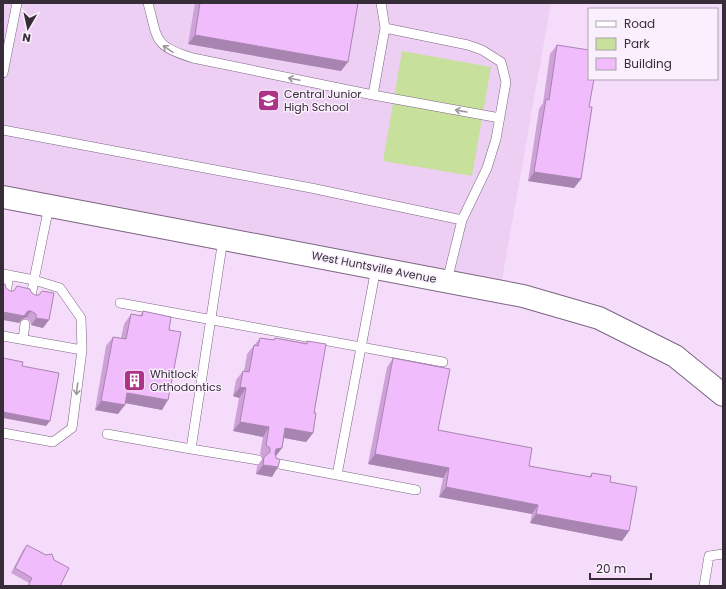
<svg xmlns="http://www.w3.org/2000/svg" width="726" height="589" font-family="Poppins,sans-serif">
<rect width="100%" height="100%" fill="#f6dcfb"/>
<path fill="#eecff4" d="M3,3H551L500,291L3,197Z"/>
<path fill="#c7e19c" d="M402,51L491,67L472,176L383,161Z"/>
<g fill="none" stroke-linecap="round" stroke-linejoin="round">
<defs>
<path id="lane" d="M148,3C158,40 153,46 193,58L373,95L500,118
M381,3L385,28
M3,73L17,3
M373,95L385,28L468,45L482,50L501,62L506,82L496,139L487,168L462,220
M3,130L311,188L462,220L447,281
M3,274L34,280L31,297
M6,293L9,275
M120,303L443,362
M3,336L82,350
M23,339L25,324
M3,433L53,442L72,428L82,350L81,318L60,288L34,280L49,206
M107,434L191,449L223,239
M191,449L258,460
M274,463L416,490
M337,475L376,268
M704,586L709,556L723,554"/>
<path id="secondary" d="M3,197L523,296L599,318L675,356L723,395"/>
</defs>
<use href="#lane" stroke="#7b6580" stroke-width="10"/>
<use href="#secondary" stroke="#7b6580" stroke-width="24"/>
<use href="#lane" stroke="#fff" stroke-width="9"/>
<use href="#secondary" stroke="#fff" stroke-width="22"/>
</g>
<path fill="#cea2d8" d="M195,3H358L341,71L188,44Z
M557,45L589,107L581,179L574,188L528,181L539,109L543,103L550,54Z
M6,288L10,291L31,292L43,328L31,325L30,321L26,318L22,319L19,323Z
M143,311L169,330L162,410L125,403L118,414L95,410L106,346L113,337L121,338L124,324L131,314L140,316Z
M260,338L273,340L275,338L306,343L307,341L314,413L313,433L306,442L284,438L282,448L276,456L272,477L256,474L257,466L263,458L260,454L263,437L233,431L239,398L233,396L236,380L243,371H244L247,354Z
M393,358L438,430L529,466L589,477L592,473L610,482L629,531L622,541L530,523L532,514L439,497L443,478L368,464L387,367Z
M27,545L54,560L60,586H27L29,583L11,573L23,550Z"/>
<path fill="#a884b0" d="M195,35L348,62L341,71L188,44Z
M534,172L581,179L574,188L528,181Z
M28,311H31L26,318L22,319L19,323L3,320V312Z
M36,318L49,320L43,328L31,325Z
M240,387L246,388L239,398L233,396Z
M127,393L168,400L162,410L120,402Z
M101,401L125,405L118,414L95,410Z
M3,412L50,421L46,426L3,418Z
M240,422L269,427L263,437L233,431Z
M285,428L313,433L306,442L279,437Z
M282,448L275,457L270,459L276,449Z
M375,454L449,468L443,478L368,464Z
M263,465L278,467L272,477L256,474Z
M446,487L538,505L532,514L439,497Z
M536,514L629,531L622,541L530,523Z"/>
<path fill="#f0bcfb" stroke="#a884b0" d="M200,3H358L348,62L195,35Z
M557,45L589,50V79H594L589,107H592L581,179L534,172L546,99L549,100Z
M3,284H5L6,288L10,291H14L17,286L30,289L31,292L35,295H39L42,291L54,293L49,320L36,318V314L31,311H28L24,316L3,312Z
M143,311L171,317L169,330L181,332L168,400L127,393L125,405L101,401L113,337L126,339L131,314L142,316Z
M260,338L274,340L275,338L307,344V341L326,344L314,413H316L313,433L285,428L282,448L276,449L275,453L276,458L280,460L278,467L263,465L264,457L270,452V448L266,445L269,427L240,422L246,388L240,387L243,371L249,372L254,345L258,346Z
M3,358L23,362L22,366L59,373L50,421L3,412Z
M393,358L450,369L438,430L532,448L529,466L591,477L592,473L611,476L610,482L637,487L629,531L536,514L538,505L446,487L449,468L375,454Z
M27,545L46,555L52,554L54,560L69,568L60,586H28L32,578L15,568Z"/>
<defs><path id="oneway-shaft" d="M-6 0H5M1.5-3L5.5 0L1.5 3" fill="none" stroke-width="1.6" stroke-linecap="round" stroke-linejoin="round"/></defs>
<g stroke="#9b969c">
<use href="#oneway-shaft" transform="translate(168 49) rotate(-145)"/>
<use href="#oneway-shaft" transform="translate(294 79) rotate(-168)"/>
<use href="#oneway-shaft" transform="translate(461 111) rotate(-170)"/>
<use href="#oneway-shaft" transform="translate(77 389) rotate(97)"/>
</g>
<defs>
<symbol id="school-square" viewBox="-11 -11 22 22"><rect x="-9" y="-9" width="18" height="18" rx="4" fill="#ac3388" stroke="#faeffc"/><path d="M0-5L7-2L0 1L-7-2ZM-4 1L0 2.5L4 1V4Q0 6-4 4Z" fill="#fff"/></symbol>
<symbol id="building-square" viewBox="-11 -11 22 22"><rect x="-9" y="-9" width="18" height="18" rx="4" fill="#ac3388" stroke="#faeffc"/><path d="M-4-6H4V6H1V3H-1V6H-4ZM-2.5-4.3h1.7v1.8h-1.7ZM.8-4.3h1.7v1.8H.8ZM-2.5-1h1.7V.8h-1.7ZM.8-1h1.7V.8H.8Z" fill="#fff"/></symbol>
</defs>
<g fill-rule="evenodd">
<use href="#school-square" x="256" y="88" width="25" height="25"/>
<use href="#building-square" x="122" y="368" width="25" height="25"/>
</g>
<g text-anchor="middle" stroke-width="3" stroke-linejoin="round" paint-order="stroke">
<g font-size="11" fill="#372d39" stroke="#faeffc" text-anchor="start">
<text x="284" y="98">Central Junior<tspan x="284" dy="13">High School</tspan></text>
<text x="150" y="378">Whitlock<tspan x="150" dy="13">Orthodontics</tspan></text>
</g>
<g font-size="11" fill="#372d39" stroke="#faeffc">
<text transform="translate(374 267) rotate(11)" y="4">West Huntsville Avenue</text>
</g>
</g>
<rect width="726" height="589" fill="none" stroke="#372d39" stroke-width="8"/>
<rect x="588" y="8" width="130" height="72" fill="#faeffc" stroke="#aca1ae"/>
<rect x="596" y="21" width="20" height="6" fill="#ffffff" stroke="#aca1ae"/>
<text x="624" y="28" font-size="12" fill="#372d39">Road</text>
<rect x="596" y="38" width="20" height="12" fill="#c7e19c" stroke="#aca1ae"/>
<text x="624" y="48" font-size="12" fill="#372d39">Park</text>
<rect x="596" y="58" width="20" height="12" fill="#f0bcfb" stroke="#aca1ae"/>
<text x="624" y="68" font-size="12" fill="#372d39">Building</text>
<g transform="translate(28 28) rotate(189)" stroke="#faeffc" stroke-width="3" paint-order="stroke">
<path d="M0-3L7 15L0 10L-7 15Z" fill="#372d39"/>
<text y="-6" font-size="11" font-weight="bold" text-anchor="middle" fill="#372d39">N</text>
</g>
<path d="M590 573v6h61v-6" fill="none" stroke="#372d39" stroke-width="2"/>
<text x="596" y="573" font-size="12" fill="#372d39" stroke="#faeffc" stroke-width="3" paint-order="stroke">20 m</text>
</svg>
